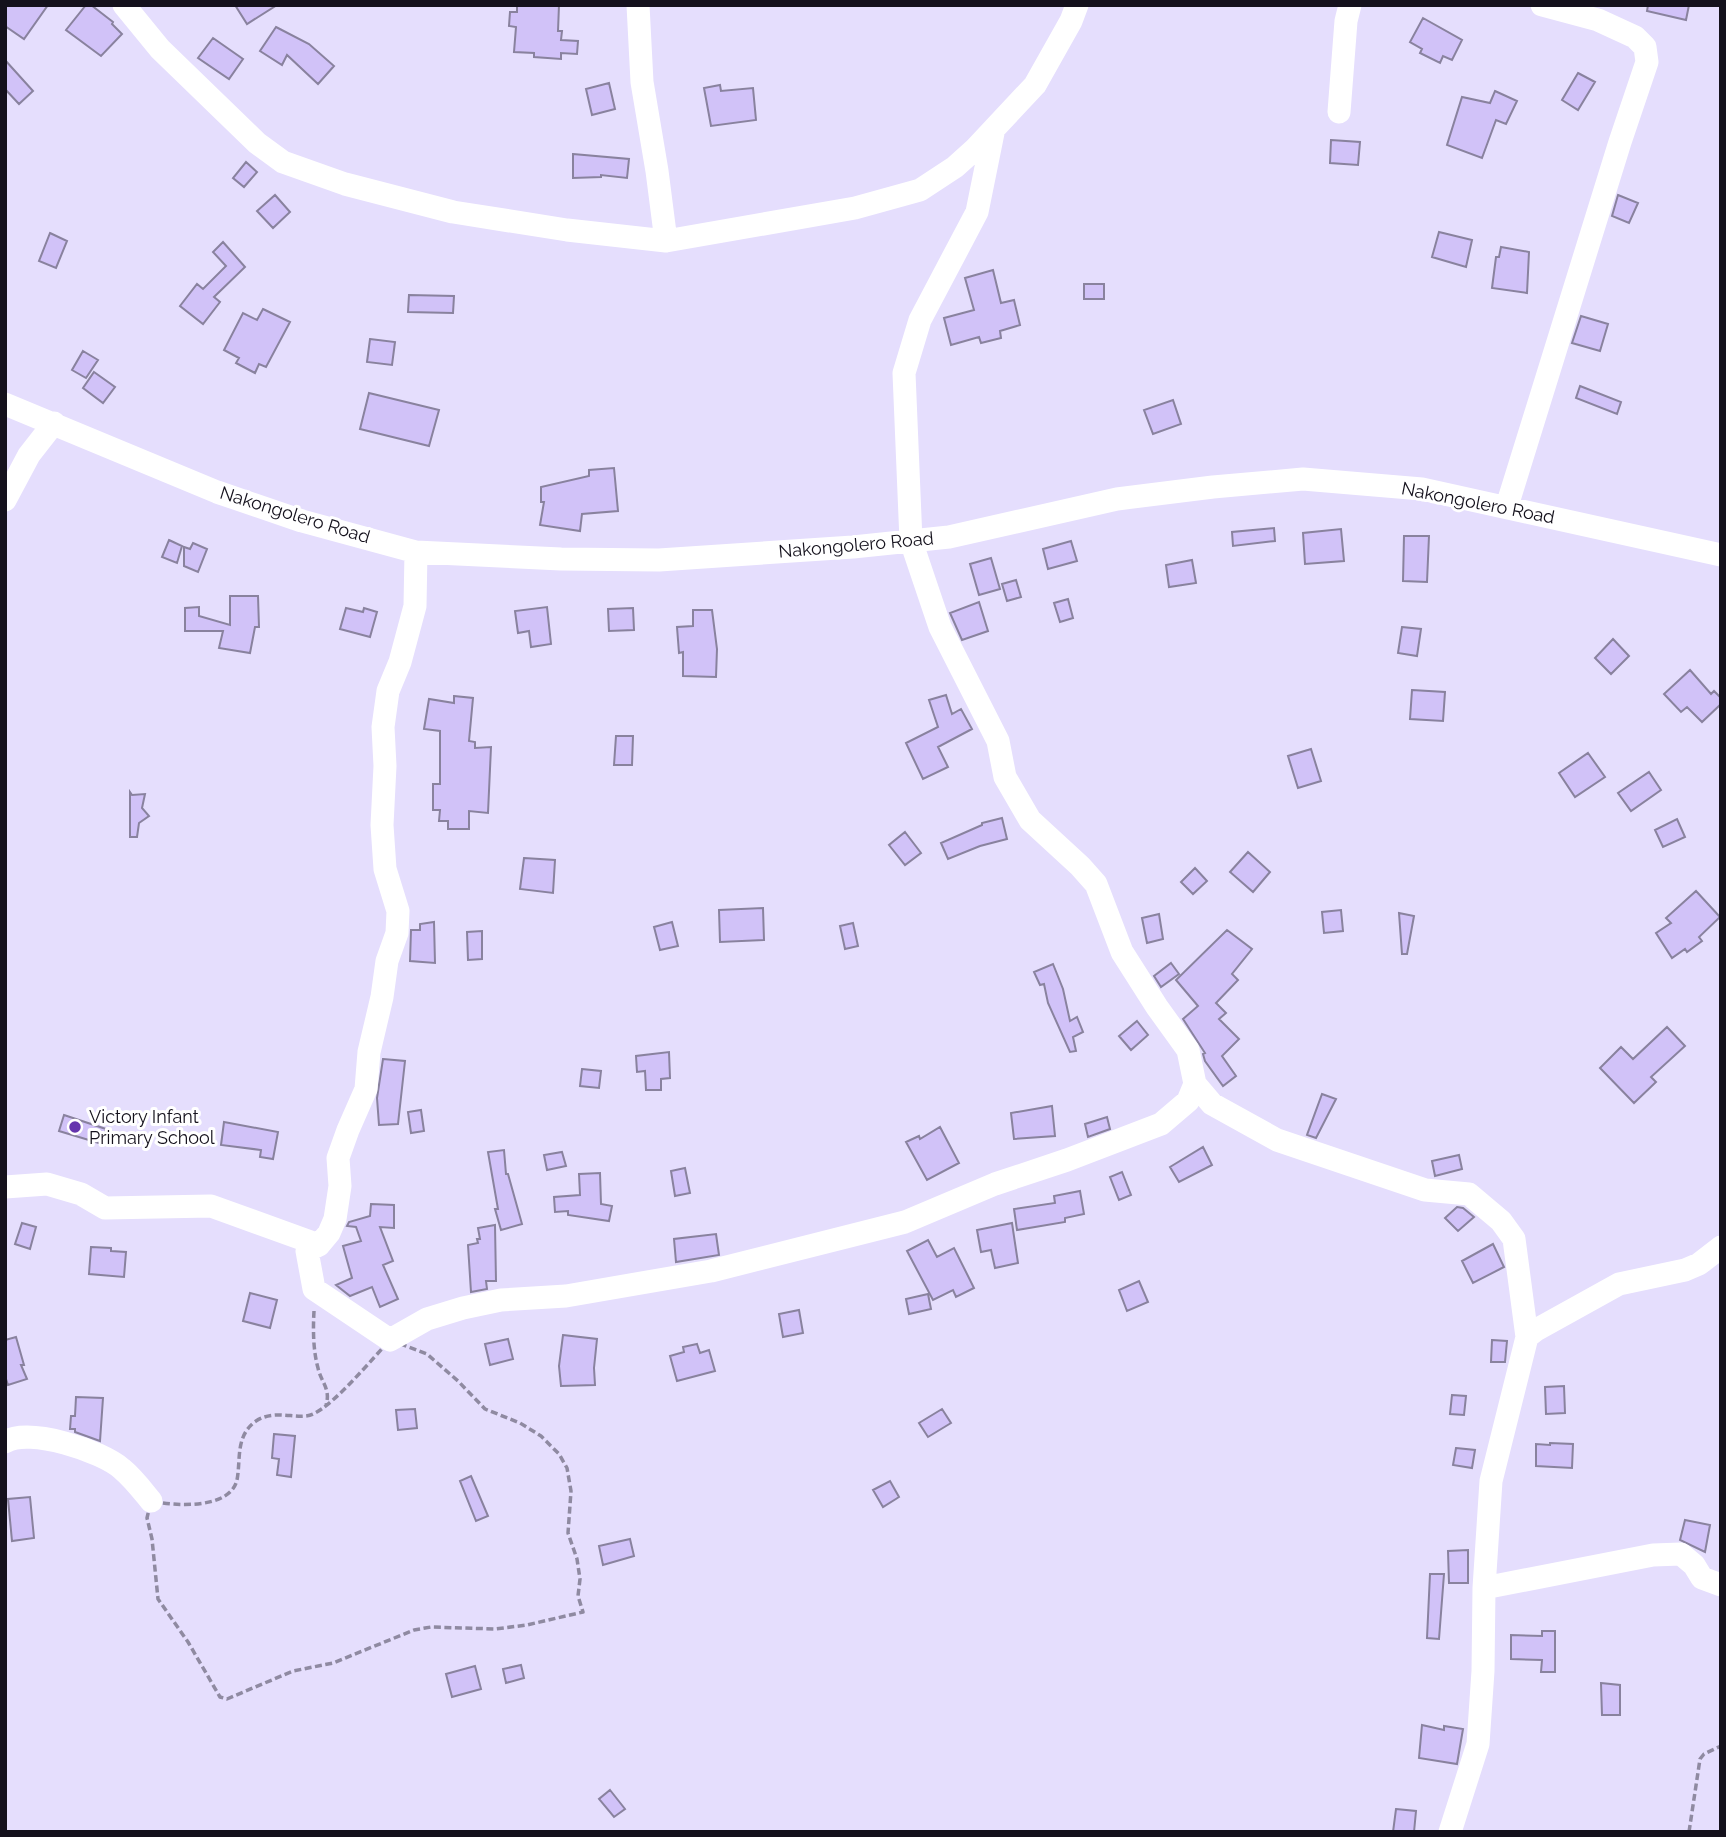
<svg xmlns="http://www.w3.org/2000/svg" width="1726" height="1837" font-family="Raleway,sans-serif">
<rect width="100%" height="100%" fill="#e5defd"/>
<path fill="#d1c2f8" stroke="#89829e" stroke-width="2" d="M5,5H48L24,39L5,26Z
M86,5H91L113,22L112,24L122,34L101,56L66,30Z
M235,5H277L247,24Z
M517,5H559L558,31H562L561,40L578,41L577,54L561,53V59L534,57V53L514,52L516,27L509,26L510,12H517Z
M1648,5H1689L1686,20L1647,11Z
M1423,18L1462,40L1452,60L1443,56L1440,63L1420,53L1422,49L1410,42Z
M276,27L309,44L334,66L318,84L287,55L282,65L260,51Z
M213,38L243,59L229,79L198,58Z
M5,60L33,91L19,104L5,89Z
M1578,73L1595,82L1578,110L1562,100Z
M609,83L615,109L592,115L586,89Z
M720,85L721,91L753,88L756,120L711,126L704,88Z
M1495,91L1517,101L1506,124L1496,120L1482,158L1447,145L1462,97L1490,103Z
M1331,140L1360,142L1358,165L1330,163Z
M573,154L629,159L627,178L601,175V177L573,178Z
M246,162L257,172L244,187L233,178Z
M275,195L290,212L273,228L257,211Z
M1618,195L1638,203L1629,223L1612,216Z
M1439,232L1472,240L1466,267L1432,257Z
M50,233L67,241L56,268L39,261Z
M223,242L245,267L214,297L220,302L203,324L180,306L197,284L203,289L226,266L213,252Z
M1501,247L1529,252L1527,293L1492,288L1496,257H1499Z
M993,270L1001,303L1014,300L1020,325L1000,331L1001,338L981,343L979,337L951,345L944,318L974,310L965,278Z
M1084,284H1104V299H1084Z
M409,295L454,296L453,313L408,312Z
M263,309L290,322L266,367L259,364L255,373L236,363L239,358L224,350L243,313L257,320Z
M1581,316L1608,324L1600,351L1572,343Z
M370,339L395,342L392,365L367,362Z
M83,351L98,360L86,378L72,370Z
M94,372L115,387L103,403L83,388Z
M1580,386L1621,402L1617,414L1576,398Z
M369,393L439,410L429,446L360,429Z
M1173,400L1181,424L1153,434L1144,410Z
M614,468L618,511L582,514L580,531L540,525L544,502H541V487L589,476V470Z
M1274,528L1275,541L1233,546L1232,532Z
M1341,529L1344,561L1305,564L1303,533Z
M1404,536H1429L1427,582L1403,581Z
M169,540L182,546L177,563L162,557Z
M1071,541L1077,561L1048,569L1043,549Z
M193,543L207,549L198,572L184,566V547L190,549Z
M991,558L1000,589L979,595L970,564Z
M1192,560L1196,583L1169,587L1166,565Z
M1016,580L1021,597L1007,601L1002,584Z
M230,596H258L259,627H255L250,653L219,648L223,631H185V608L199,607V616L230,625Z
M1068,599L1073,618L1060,622L1054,603Z
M979,602L988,631L962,640L950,613Z
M547,607L551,644L531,647L529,631L518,633L515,611Z
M346,608L363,612L364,608L377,612L370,637L340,629Z
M633,608L634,630L609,631L608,609Z
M693,610H712L717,649L716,677L683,676V652L679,653L677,627L693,626Z
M1402,627L1421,629L1417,656L1398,653Z
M1613,639L1629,656L1611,674L1595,658Z
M1690,670L1711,694L1714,691L1721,698V704L1702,722L1687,707L1681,712L1664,694Z
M1412,690L1445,692L1443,721L1410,719Z
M946,695L952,714L961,709L972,729L938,747L948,767L923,779L906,743L938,727L929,700Z
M454,696L473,698L469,741L475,742V748L491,747L488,813L469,811V829H448V821H439L440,810H433V784H440V731L424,729L429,699L454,703Z
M616,736H633L632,765H614Z
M1311,749L1321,781L1298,788L1288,756Z
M1588,753L1605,777L1575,797L1559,773Z
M1649,772L1661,790L1631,811L1618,793Z
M130,792L132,795L145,794L142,808L149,816L139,823L137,837H130Z
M1002,818L1007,839L980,846L948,859L941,843L982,825V823Z
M1677,819L1685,837L1663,847L1655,830Z
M905,832L921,853L905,865L889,845Z
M1248,852L1270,872L1253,892L1230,872Z
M524,858L555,860L553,893L520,889Z
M1195,868L1207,881L1193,894L1181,882Z
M1696,891L1720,917L1699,937L1702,941L1687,952L1685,949L1672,958L1656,933L1671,923L1666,918Z
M763,908L764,940L720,942L719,910Z
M1341,910L1343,931L1324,933L1322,912Z
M1399,913L1414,916L1407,954H1402Z
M1159,914L1163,939L1147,943L1142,918Z
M434,922L435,963L410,961L411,930H420V924Z
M672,922L678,946L660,950L654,927Z
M853,923L858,946L845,949L840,926Z
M1227,930L1252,949L1232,974L1238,980L1216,1003L1226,1013L1219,1019L1239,1039L1222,1056L1236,1076L1223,1086L1205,1061L1203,1054L1205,1053L1183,1019L1198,1006L1176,980Z
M482,931V959L468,960L467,932Z
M1171,963L1179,974L1161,987L1154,976Z
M1053,964L1063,989L1070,1021L1077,1017L1083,1032L1073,1037L1076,1051L1070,1052L1048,1003L1044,984L1040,985L1034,972Z
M1137,1021L1148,1035L1131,1050L1119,1036Z
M1667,1027L1685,1046L1651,1077L1656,1082L1634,1103L1600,1068L1621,1047L1633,1059Z
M669,1052L670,1078L661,1079V1090H646L645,1071L637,1072L636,1056Z
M383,1059L405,1061L398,1124L379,1125L377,1098Z
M582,1069L601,1071L599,1088L580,1086Z
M1322,1094L1336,1099L1316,1138L1307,1135Z
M1052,1106L1055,1136L1014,1139L1011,1113Z
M421,1110L424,1131L411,1133L408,1112Z
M64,1115L106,1129L102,1144L59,1131Z
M1107,1117L1110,1129L1088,1137L1085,1124Z
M224,1122L278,1132L273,1159L260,1157L261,1150L221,1145Z
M940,1127L959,1163L927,1180L906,1142L919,1136L920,1139Z
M1203,1147L1212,1165L1179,1182L1170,1167Z
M504,1150L506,1174H508L522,1224L501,1230L495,1209H498L488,1152Z
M562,1152L566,1166L547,1170L544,1155Z
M1459,1155L1462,1169L1435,1176L1432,1161Z
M685,1168L690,1193L675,1196L671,1171Z
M1122,1172L1131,1195L1119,1200L1110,1177Z
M600,1173L601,1204L612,1206L609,1221L568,1215V1211L555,1212L554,1197L580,1195L579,1174Z
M1080,1191L1084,1214L1065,1218V1222L1017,1230L1014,1209L1055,1203L1054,1196Z
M371,1204L394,1205V1228L380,1227L393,1261L383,1265L398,1299L380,1307L372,1287L350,1296L336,1285L352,1278L343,1246L361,1241L356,1227L347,1226L349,1222L370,1216Z
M1457,1207L1463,1208L1474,1217L1458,1231L1445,1218Z
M22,1223L36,1227L30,1249L15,1244Z
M1012,1223L1018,1263L995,1268L991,1250L981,1252L977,1230Z
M495,1225L496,1281H486L487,1289L471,1292L468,1245L478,1243L477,1239H480L478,1228Z
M716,1234L719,1255L676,1262L674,1239Z
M928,1240L937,1257L954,1248L974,1288L956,1297L953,1290L933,1300L907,1251Z
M1493,1244L1504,1267L1473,1283L1462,1261Z
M91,1247L111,1248V1251L126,1252L124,1277L89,1274Z
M1139,1281L1148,1302L1127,1311L1119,1290Z
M250,1293L277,1300L270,1328L243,1321Z
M928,1294L931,1309L909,1314L906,1299Z
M799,1310L803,1333L783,1337L779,1314Z
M563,1335L597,1339L594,1368L595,1385L561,1386L559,1366Z
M16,1337L24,1365H21L27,1379L8,1385L5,1376V1340Z
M508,1339L513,1359L490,1365L485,1344Z
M1492,1340L1507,1341L1505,1362H1491Z
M697,1344L700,1353L709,1350L715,1371L677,1381L670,1356L684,1352L683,1347Z
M1564,1386L1565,1413L1546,1414L1545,1387Z
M1452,1395L1466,1396L1464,1415L1450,1414Z
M76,1397L103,1398L100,1441L75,1432V1429H70L71,1416H75Z
M415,1409L417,1428L398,1430L396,1410Z
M942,1409L951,1423L928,1437L919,1423Z
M274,1434L295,1436L291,1477L277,1475L279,1459L272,1458Z
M1550,1443L1573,1444L1572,1468L1536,1466V1444L1550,1445Z
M1456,1448L1475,1450L1472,1468L1453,1465Z
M471,1476L488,1516L476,1521L460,1481Z
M890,1481L899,1497L883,1507L873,1490Z
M30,1497L34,1538L12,1541L8,1499Z
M1685,1520L1710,1525L1705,1552L1680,1540Z
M630,1539L634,1556L603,1565L599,1546Z
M1468,1550V1583H1449L1448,1551Z
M1430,1574H1444L1439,1639L1427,1638Z
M1542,1631H1555V1672H1541L1542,1660L1511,1659V1635L1542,1636Z
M521,1665L524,1678L506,1683L503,1669Z
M475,1666L481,1689L452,1697L446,1674Z
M1601,1683L1620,1685V1715H1602Z
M1422,1725L1444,1730V1726L1463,1729L1457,1764L1419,1758Z
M610,1790L625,1809L614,1817L599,1799Z
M1396,1809L1416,1811L1414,1832H1393Z"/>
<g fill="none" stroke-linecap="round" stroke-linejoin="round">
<path stroke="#8f8aa1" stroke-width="3.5" stroke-dasharray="7 3.5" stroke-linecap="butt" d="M314,1311C313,1329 313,1350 318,1368C321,1382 331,1389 326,1405
M390,1340L427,1354L458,1381L485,1409L520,1423L541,1436L559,1454L567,1468L571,1491L568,1533L577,1559L580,1579L578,1596L583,1612L527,1625L495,1629L431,1627L414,1630L333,1663L293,1671L227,1699L220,1697L188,1642L158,1599L152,1539L147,1518L151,1501C174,1506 230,1510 237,1480C241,1459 235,1436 256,1421C276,1408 298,1421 313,1414C334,1405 373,1358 390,1340Z
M1689,1832L1700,1759L1704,1754L1721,1746"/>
<path stroke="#fff" stroke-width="23" d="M124,5L160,49L257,143L283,162L345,184L453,212L567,230L666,241L855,208L920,190L955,167L975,149L1035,85L1071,21L1077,5
M638,5L642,82L657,171L666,241
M1339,112L1346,21L1350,5
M5,404L217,492L302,521L416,552L561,559L659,560L853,547L949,537L1117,499L1213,487L1303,479L1422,489L1721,555
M5,500L29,455L54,423
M1507,506L1620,142L1647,62L1645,47L1635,37L1598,20L1542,5
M416,552L415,606L400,662L388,691L383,727L385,766L382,825L385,869L398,911L397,933L387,961L382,997L369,1052L366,1089L348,1130L338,1158L340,1186L335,1219L329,1233L319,1245L307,1251L314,1289L390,1340L427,1319L463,1308L501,1300L566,1296L711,1271L905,1222L995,1184L1067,1160L1161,1124L1188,1101L1195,1084L1188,1050L1157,1007L1122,952L1096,884L1080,866L1030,820L1005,777L998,741L940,627L911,541L904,373L920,320L977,212L993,133
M1195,1084L1212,1104L1277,1140L1425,1190L1469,1194L1501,1221L1514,1239L1527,1337
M5,1187L47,1184L81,1194L105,1208L211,1206L319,1245
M5,1442C29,1427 102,1451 122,1469C133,1478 142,1490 151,1501
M1484,1588L1653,1555L1681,1554L1694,1565L1702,1578L1721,1585
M1450,1832L1478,1744L1483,1671L1484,1588L1491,1481L1527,1337L1536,1330L1619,1284L1685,1270L1699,1264L1721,1247"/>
</g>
<circle fill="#6535ad" stroke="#fff" stroke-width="2.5" cx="75" cy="1127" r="7"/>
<g text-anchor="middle" stroke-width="6" stroke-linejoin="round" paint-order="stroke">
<g font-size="18" fill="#14111c" stroke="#fff">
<text transform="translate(1478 503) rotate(11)" y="6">Nakongolero Road</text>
<text transform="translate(295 515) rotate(17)" y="6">Nakongolero Road</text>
<text transform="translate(856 545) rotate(-5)" y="6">Nakongolero Road</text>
</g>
<g font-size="18" fill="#14111c" stroke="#fff" text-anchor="start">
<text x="89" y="1123">Victory Infant<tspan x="89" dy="21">Primary School</tspan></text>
</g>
</g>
<rect width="1726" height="1837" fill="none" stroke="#14111c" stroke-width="14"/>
</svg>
